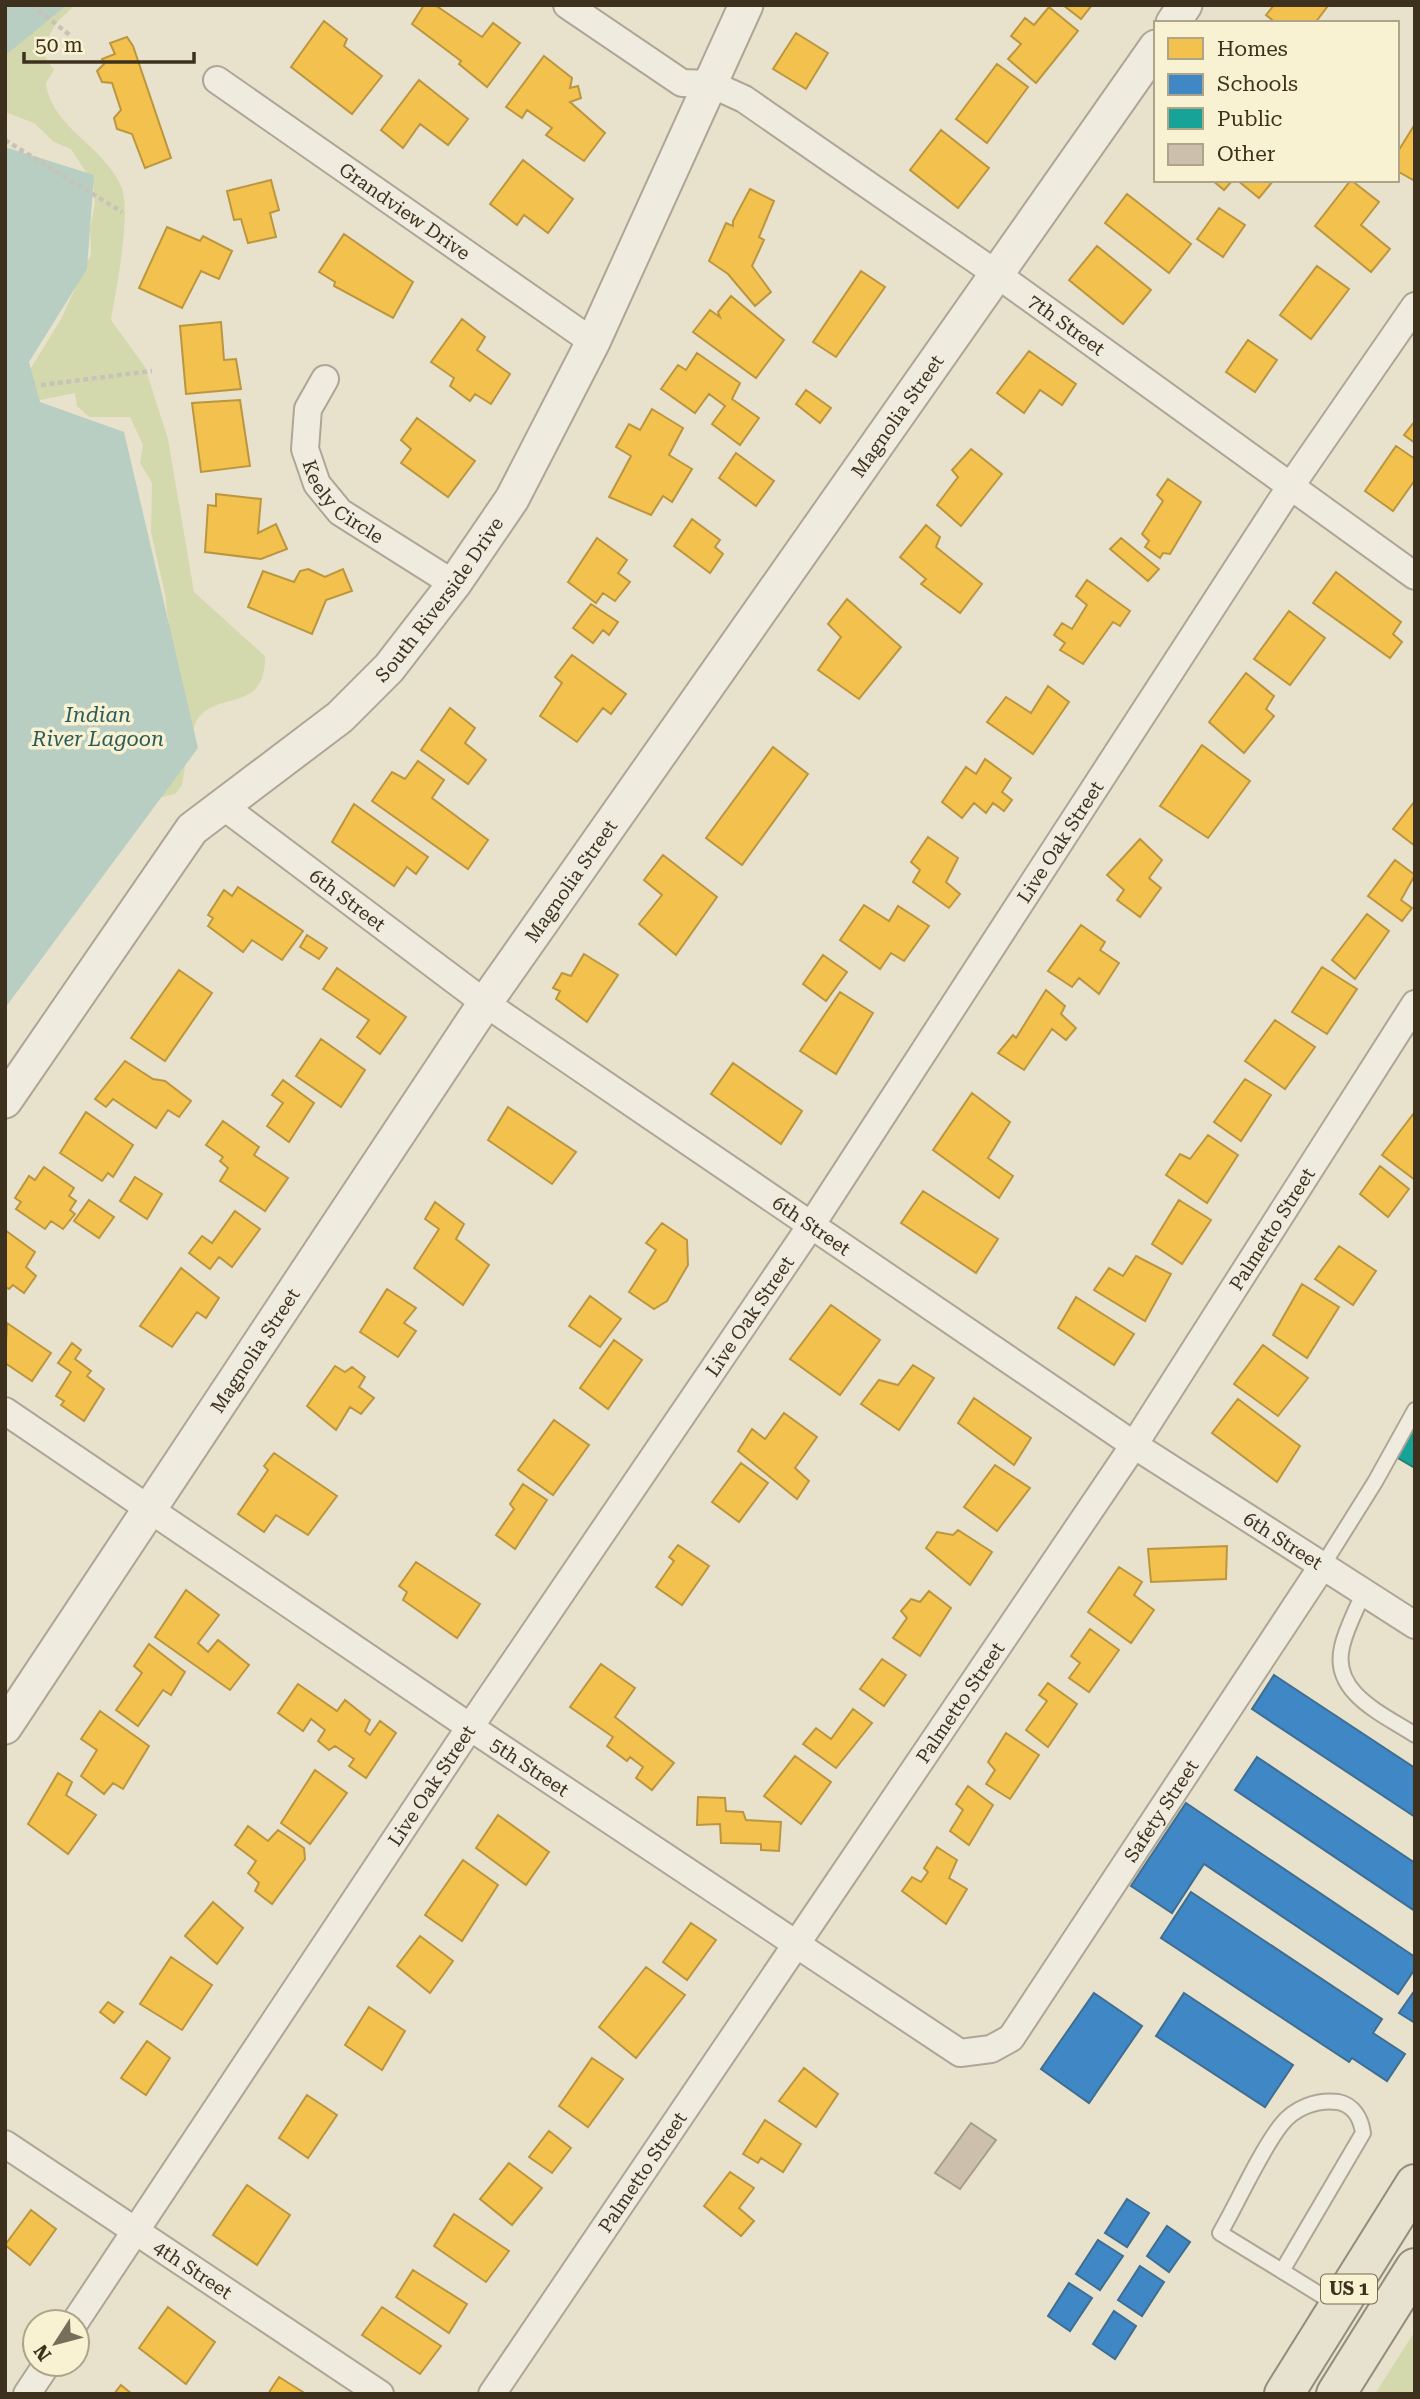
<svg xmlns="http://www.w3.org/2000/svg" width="1420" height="2399" font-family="'Roboto Serif',serif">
<rect width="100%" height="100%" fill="#e8e2cc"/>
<path fill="#d4d9ad" d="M35,5H75L56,23L41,51L54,70L46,83C52,128 104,146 121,186C132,212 116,290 111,320L145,367L168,439L194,592L265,656C266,712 221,691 199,717C190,728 185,769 182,785L175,794L153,799L175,676L165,594L151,532L152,483L140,463L143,445L130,417H89L77,406L75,393L36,401L26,376L61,319L91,254L90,229L95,204L93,183L71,149L54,142L34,123L5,112V55L21,41Z
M1415,2331V2394H1375Z"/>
<path fill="#b8cec3" d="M5,5H67L7,54L5,118Z
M5,147L94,175L87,269L29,362L40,402L124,432L198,748L5,1008Z"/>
<path fill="#f2c14e" stroke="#bc963f" stroke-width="2" d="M424,5H435L482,37L493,23L520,43L487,87L459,64L461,61L412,24Z
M1063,5H1092L1081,19Z
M1274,5H1325L1327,7L1315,23H1276L1266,15Z
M1049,7L1078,31L1036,83L1008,59L1021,44L1011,36L1025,18L1034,25Z
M324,21L347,39L344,46L382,76L352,114L291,67Z
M796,33L828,53L806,89L773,69Z
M127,37L133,46L171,158L145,168L132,134L117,129L114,118L121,110L112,83L102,82L97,71L104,64L102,59L115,54L110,43Z
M544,56L572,78L570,88L578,86L581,98L570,102L605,133L584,161L546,135L552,128L527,110L522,118L506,107Z
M997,64L1028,87L987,143L956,119Z
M419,80L468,119L448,145L420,124L403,148L381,130Z
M1415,124V181L1397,171V153Z
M941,130L989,168L958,208L910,170Z
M523,160L573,199L548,233L524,215L517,225L490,204Z
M271,180L279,210L270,213L276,237L248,243L241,219L234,220L227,191Z
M1212,180H1233L1224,190Z
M1237,180H1274L1259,198Z
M1351,180L1379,202L1361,225L1390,249L1371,272L1315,226Z
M750,189L774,201L759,237L764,240L752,266L771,292L755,306L728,274L709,261L726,223L733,226V221Z
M1127,194L1191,244L1169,273L1105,223Z
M1219,208L1245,225L1223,257L1197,239Z
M167,227L200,241L203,236L232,251L219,279L201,271L182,308L139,288Z
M344,234L413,282L393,318L334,286L335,282L319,272Z
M1097,246L1151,290L1123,324L1069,280Z
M1317,266L1349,289L1311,339L1280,315Z
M861,271L885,287L836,357L813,342Z
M731,296L784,340L756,378L693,332L710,310L720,317L718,312Z
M462,319L485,337L477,350L510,374L491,404L475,394L470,401L450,386L454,378L431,362Z
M221,322L224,360L236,359L241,389L186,394L180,326Z
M1248,340L1277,360L1255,392L1226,372Z
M1029,351L1076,384L1062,405L1040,390L1024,413L997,393Z
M697,353L740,383L732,399L759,418L740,445L712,424L725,406L709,394L695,413L661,389L678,365L686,370Z
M806,390L831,408L820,423L796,404Z
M240,400L250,466L201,472L192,403Z
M652,409L683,428L669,455L692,469L672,502L663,496L651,515L609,497L631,456L616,447L629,424L640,430Z
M417,418L475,461L448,497L401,463L411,449L401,440Z
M1415,421V443L1404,435Z
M1396,446L1415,459V480L1393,511L1365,491Z
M971,449L1002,474L961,526L937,505L958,477L952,470Z
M736,453L774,481L756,506L719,478Z
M1168,479L1201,502L1170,554L1163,553L1160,558L1145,547L1149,541L1142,534L1163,501L1157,495Z
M216,494L261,499L258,533L276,524L287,549L261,559L205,552L208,505L216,506Z
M692,519L720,540L715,547L723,554L710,573L674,546Z
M926,525L940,537L936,547L982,584L960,613L921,584L926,579L900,557Z
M597,538L627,560L618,573L630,582L615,601L603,593L596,603L568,582Z
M1121,538L1159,569L1148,581L1110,549Z
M308,569L325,577L343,569L352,591L326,600L312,634L248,607L263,571L294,582L300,571Z
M1336,572L1401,622L1393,634L1402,642L1390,658L1313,603Z
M1087,580L1130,611L1120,626L1113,622L1083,664L1060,650L1065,643L1054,635L1062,623L1072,629L1087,605L1076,596Z
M847,599L901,647L859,699L818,670L841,637L828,624Z
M591,604L618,622L609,635L603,630L593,643L573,628Z
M1289,611L1325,638L1290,685L1254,659Z
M572,655L626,694L611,714L603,708L577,742L540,716L562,683L555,677Z
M1246,673L1274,696L1266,709L1274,716L1244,753L1209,722Z
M1048,686L1069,702L1033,754L987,722L1006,697L1031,713Z
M450,708L475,728L465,743L486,760L468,784L421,750Z
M1202,745L1250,781L1208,838L1160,806Z
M773,747L808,774L742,865L706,838Z
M985,759L1011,778L1002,792L1012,800L1004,811L993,803L986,813L974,803L962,818L942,802L966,767L976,774Z
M418,761L444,780L432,798L488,840L468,869L372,801L392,772L405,779Z
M1415,801V846L1393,829Z
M354,804L428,857L416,874L407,867L394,886L332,842Z
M928,837L958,858L946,882L960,894L949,908L913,882L920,870L911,862Z
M1140,839L1162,860L1149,878L1161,888L1140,917L1117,900L1124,890L1107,875Z
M663,855L717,897L676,955L639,924L662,895L644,880Z
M1395,860L1415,875L1401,900L1412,908L1402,921L1368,896Z
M238,887L303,931L282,960L252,940L243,952L208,926L213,918L208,915L224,890L232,896Z
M864,905L889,921L898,906L929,926L904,961L891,953L880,969L840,940Z
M1367,914L1389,931L1355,979L1332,960Z
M1081,925L1105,942L1100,950L1119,963L1099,994L1079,978L1072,987L1048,971Z
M307,935L327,948L319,959L300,947Z
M584,954L618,975L587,1022L556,999L560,991L553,988L562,973L571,976Z
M823,955L847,972L826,1001L803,984Z
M1322,967L1357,989L1327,1034L1292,1012Z
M337,968L406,1017L380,1054L357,1037L369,1020L323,989Z
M179,970L212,993L165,1061L131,1038Z
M1046,990L1065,1006L1061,1014L1076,1028L1066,1040L1052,1029L1024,1070L998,1053L1013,1035L1016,1038Z
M840,992L873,1013L836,1074L800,1051Z
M1275,1020L1315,1047L1285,1089L1245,1061Z
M321,1039L365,1070L341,1107L296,1076Z
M125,1061L153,1079L165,1081L191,1101L179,1117L168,1110L156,1128L113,1099L106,1107L95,1099Z
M733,1063L802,1111L781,1144L711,1094Z
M1245,1079L1271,1095L1241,1141L1214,1122Z
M283,1080L314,1103L289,1142L267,1126L283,1103L272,1095Z
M972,1093L1010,1122L988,1158L1013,1176L999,1198L933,1150Z
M508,1107L576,1152L552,1184L488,1140Z
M86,1112L133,1145L113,1177L108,1173L102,1181L60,1153Z
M1414,1113H1415V1180L1382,1155Z
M223,1121L259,1147L254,1155L288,1178L265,1211L220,1181L228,1168L220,1161L223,1157L206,1145Z
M1208,1135L1238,1155L1207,1203L1166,1175L1180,1154L1190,1159Z
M1380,1166L1409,1189L1388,1217L1360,1194Z
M44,1167L74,1188L69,1196L76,1201L70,1210L75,1214L63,1229L51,1221L45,1229L16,1209L21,1202L15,1198L29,1176L35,1180Z
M135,1177L162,1194L147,1219L120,1201Z
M923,1191L998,1239L976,1273L901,1223Z
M89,1200L114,1217L99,1238L74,1221Z
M1179,1200L1211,1220L1182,1264L1152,1244Z
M435,1202L464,1224L456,1239L489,1265L463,1305L414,1268L439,1229L425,1219Z
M235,1211L260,1229L232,1267L219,1257L210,1269L189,1253L202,1236L212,1243Z
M662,1223L687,1240L688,1265L667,1301L654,1309L629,1292L656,1250L646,1243Z
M5,1230L35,1252L26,1267L36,1276L24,1293L13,1285L9,1289L5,1287Z
M1339,1246L1376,1271L1353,1305L1315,1279Z
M1136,1256L1171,1274L1145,1321L1094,1290L1109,1268L1123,1276Z
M181,1268L219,1298L206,1318L197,1312L172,1347L140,1326Z
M1302,1284L1339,1307L1307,1358L1273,1335Z
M387,1289L416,1308L404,1323L416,1331L398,1357L360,1332Z
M590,1296L621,1319L600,1347L569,1326Z
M1076,1297L1134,1334L1114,1365L1058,1328Z
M831,1305L880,1340L840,1395L790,1359Z
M7,1323L51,1353L32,1381L5,1363Z
M614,1340L642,1360L608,1409L580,1388Z
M72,1343L81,1350L75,1359L91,1371L87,1376L104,1389L84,1421L61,1405L64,1401L56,1396L71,1372L58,1363Z
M1263,1345L1308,1378L1278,1416L1234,1384Z
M913,1365L934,1378L899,1430L861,1404L879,1380L898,1385Z
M335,1366L345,1372L352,1367L365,1377L359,1387L374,1398L361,1414L350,1407L336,1430L307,1406Z
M974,1398L1031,1438L1014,1465L958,1423Z
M1238,1399L1300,1446L1277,1482L1212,1433Z
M784,1413L817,1437L795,1468L809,1481L797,1499L738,1451L752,1429L765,1439Z
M554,1420L589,1445L553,1495L518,1470Z
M274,1453L337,1496L308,1535L276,1515L264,1532L238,1514L268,1470L264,1466Z
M741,1463L768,1483L739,1522L712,1502Z
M995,1465L1030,1488L997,1531L964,1507Z
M523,1484L547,1500L515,1549L496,1535L514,1509L510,1504Z
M958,1530L992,1552L970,1585L926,1548L937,1532L953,1535Z
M678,1545L709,1566L682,1605L656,1587L674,1561L669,1557Z
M1227,1546L1226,1579L1151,1582L1148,1549Z
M416,1562L480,1604L457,1638L403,1600L407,1592L399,1586Z
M1119,1567L1142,1582L1134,1595L1154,1610L1131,1643L1088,1612Z
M186,1590L219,1615L198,1643L208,1652L218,1640L249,1665L230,1690L155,1637Z
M929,1591L951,1608L920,1656L893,1638L907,1618L901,1611L911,1599L920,1602Z
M1090,1629L1119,1650L1089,1692L1069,1678L1080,1663L1071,1656Z
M149,1644L185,1672L171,1695L163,1690L138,1726L116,1710L142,1673L134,1666Z
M882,1659L906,1675L884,1706L860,1689Z
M601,1664L635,1688L615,1717L674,1763L652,1790L636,1778L643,1767L630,1757L627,1761L607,1746L613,1737L570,1707Z
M1048,1683L1077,1704L1048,1747L1026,1730L1047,1701L1039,1695Z
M298,1684L337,1711L345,1700L370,1720L365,1731L370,1735L380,1721L396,1733L366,1778L349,1766L354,1759L335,1746L329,1750L318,1741L325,1730L311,1719L303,1731L278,1713Z
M853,1709L872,1723L836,1768L803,1744L816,1728L831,1739Z
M100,1711L149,1746L123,1789L113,1783L104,1794L81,1776L97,1750L81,1739Z
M1006,1733L1039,1755L1010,1799L986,1784L995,1770L988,1762Z
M795,1756L831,1782L801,1824L764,1796Z
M315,1770L347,1793L310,1844L281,1823Z
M58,1773L72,1782L66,1795L96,1815L68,1854L28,1824Z
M968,1786L993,1805L969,1845L950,1831L963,1810L956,1804Z
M698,1797L725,1798L726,1811L743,1812L746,1820L781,1822L779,1851L761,1850V1844L721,1843L720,1824L697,1825Z
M498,1815L549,1852L526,1885L476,1848Z
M248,1826L268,1841L278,1830L304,1848L305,1859L272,1904L255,1891L259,1883L248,1873L256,1861L235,1845Z
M937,1847L957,1860L949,1878L967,1889L946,1924L902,1891L912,1877L921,1882L928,1872L924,1868Z
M463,1860L498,1885L462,1941L425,1915Z
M213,1902L243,1928L217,1964L185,1936Z
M691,1923L716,1940L687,1980L663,1962Z
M420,1936L453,1961L430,1993L397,1966Z
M171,1957L212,1985L182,2030L140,2004Z
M646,1967L685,1995L636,2058L599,2027Z
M108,2002L123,2012L114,2023L100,2012Z
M369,2007L405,2031L382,2070L345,2045Z
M147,2041L170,2058L146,2095L121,2078Z
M592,2058L623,2079L588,2127L559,2106Z
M804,2068L838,2094L816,2127L779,2101Z
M307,2095L337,2115L308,2158L279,2138Z
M765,2120L801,2144L783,2172L761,2158L758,2163L743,2154Z
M549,2131L571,2148L552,2173L529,2157Z
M509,2163L542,2188L512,2225L480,2199Z
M730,2172L754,2188L739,2208L754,2221L741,2236L704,2206Z
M247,2185L290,2215L257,2265L213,2235Z
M31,2210L56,2229L30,2265L5,2245Z
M454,2214L509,2251L486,2282L434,2246Z
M413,2270L467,2304L449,2333L396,2297Z
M168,2307L215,2342L186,2384L139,2348Z
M382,2307L441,2346L420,2374L362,2335Z
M279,2377L306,2394H268Z
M121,2385L132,2394H114Z"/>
<path fill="#3f88c5" stroke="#3e6e92" stroke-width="2" d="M1274,1675L1415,1768V1817L1252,1709Z
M1257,1757L1415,1863V1911L1235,1790Z
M1186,1803L1415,1957V1969L1398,1994L1204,1864L1172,1913L1131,1886Z
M1191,1892L1382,2019L1373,2033L1405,2054L1387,2081L1352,2058L1349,2062L1161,1938Z
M1415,1990V2023L1399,2013Z
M1094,1993L1142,2026L1089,2103L1041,2069Z
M1184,1993L1293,2065L1265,2107L1156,2036Z
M1127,2199L1149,2213L1127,2247L1105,2233Z
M1167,2226L1190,2242L1169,2272L1147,2256Z
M1098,2240L1123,2256L1100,2290L1076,2274Z
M1140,2266L1164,2282L1142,2316L1118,2300Z
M1069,2283L1092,2298L1070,2331L1048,2316Z
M1114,2311L1136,2326L1115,2359L1093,2344Z"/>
<path fill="#17a398" stroke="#228073" stroke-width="2" d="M1415,1427V1468L1396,1457Z"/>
<path fill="#ccc0ad" stroke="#a89d8b" stroke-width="2" d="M971,2123L996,2140L960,2189L935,2173Z"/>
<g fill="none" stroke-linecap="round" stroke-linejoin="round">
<defs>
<path id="service" d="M1323,1565L1375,1482L1415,1410
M1364,1591C1357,1609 1346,1628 1342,1647C1331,1693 1383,1714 1415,1735
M1282,2271L1220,2233C1238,2202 1260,2152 1281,2125C1294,2108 1317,2099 1338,2102C1354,2105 1361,2119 1363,2133L1282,2271L1337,2305"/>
<g id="minor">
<path id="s1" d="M567,5L682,83L711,84L744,99L998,275L1415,576"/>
<path id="s2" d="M217,80L593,342"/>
<path id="s3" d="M325,379L308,409L305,449L317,484L340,512L454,584"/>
<path id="s4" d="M223,806L485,1003L1134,1445L1415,1625"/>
<path id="s5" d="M5,1411L470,1727L960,2053L991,2049L1011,2038L1323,1565"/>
<path id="s6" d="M5,2144L380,2394"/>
<path id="s7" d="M75,2322L470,1727L812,1224L1290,487L1415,306"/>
<path d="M27,2394L47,2364"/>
<path id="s8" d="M492,2394L1134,1445L1415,1004"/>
</g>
<g id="tertiary">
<path d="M1173,23L1185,5"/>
<path id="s9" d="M5,1101L192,829L340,717L389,668L454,584L512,499L593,342L746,5"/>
<path id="s10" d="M5,1727L485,1003L1156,47"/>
</g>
<path id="primary" d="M1284,2394L1415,2184
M1336,2394L1415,2268"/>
</defs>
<use href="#service" stroke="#ada696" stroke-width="18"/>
<use href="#minor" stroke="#ada696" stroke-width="30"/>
<use href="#tertiary" stroke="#ada696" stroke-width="37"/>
<use href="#primary" stroke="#928c7c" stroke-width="42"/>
<path stroke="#c7c3b6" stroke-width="4.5" stroke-dasharray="5 3.5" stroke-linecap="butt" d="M32,5L71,36
M5,140L122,212
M41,385L152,371"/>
<use href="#service" stroke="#efebdf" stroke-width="14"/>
<use href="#minor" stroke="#efebdf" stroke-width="26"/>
<use href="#tertiary" stroke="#efebdf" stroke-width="33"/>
<use href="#primary" stroke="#e7e2cf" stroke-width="38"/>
</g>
<g text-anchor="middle" stroke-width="7" stroke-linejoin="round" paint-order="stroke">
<rect fill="#f9f2d2" stroke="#756a53" stroke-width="2" x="1321" y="2274.5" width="56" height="29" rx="5"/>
<g font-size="18" font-weight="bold" fill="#3d301c">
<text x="1349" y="2295">US 1</text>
</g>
<g font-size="19" fill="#3d301c" stroke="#f9f2d2">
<text dy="7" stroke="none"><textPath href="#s2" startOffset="229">Grandview Drive</textPath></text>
<text dy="7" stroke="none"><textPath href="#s1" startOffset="598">7th Street</textPath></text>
<text dy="7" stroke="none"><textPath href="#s10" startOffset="1586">Magnolia Street</textPath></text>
<text dy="7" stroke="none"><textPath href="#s3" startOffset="142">Keely Circle</textPath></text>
<text dy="7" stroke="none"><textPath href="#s9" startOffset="670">South Riverside Drive</textPath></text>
<text dy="7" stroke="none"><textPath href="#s7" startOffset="1778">Live Oak Street</textPath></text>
<text dy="7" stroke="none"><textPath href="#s10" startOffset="1018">Magnolia Street</textPath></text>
<text dy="7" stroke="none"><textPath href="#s4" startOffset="156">6th Street</textPath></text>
<text dy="7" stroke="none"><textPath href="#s4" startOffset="723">6th Street</textPath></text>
<text dy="7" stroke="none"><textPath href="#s8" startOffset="1402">Palmetto Street</textPath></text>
<text dy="7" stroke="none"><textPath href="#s7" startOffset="1211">Live Oak Street</textPath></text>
<text dy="7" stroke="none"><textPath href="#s10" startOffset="452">Magnolia Street</textPath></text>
<text dy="7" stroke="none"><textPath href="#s4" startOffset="1290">6th Street</textPath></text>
<text dy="7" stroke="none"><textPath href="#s8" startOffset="835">Palmetto Street</textPath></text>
<text dy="7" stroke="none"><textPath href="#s5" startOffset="634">5th Street</textPath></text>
<text dy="7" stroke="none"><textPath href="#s7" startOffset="644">Live Oak Street</textPath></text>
<text dy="7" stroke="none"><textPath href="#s5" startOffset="1477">Safety Street</textPath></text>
<text dy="7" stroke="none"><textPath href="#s8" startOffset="268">Palmetto Street</textPath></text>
<text dy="7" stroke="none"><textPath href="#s6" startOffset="226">4th Street</textPath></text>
</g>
<g font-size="21" font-style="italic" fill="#2a5c5e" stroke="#f9f2d2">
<text x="98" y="722">Indian<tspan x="98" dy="24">River Lagoon</tspan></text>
</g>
</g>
<rect width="1420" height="2399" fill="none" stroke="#3d301c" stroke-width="14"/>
<rect x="1154" y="21" width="245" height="161" fill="#f9f2d2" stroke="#aea489" stroke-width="2"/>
<rect x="1168" y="38" width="35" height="21" fill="#f2c14e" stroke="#aea489" stroke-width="2"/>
<text x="1217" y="56" font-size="21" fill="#3d301c">Homes</text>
<rect x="1168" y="74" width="35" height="21" fill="#3f88c5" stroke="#aea489" stroke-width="2"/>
<text x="1217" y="91" font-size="21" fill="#3d301c">Schools</text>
<rect x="1168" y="108" width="35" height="21" fill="#17a398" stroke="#aea489" stroke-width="2"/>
<text x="1217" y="126" font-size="21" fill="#3d301c">Public</text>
<rect x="1168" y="144" width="35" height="21" fill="#ccc0ad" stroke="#aea489" stroke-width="2"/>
<text x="1217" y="161" font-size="21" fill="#3d301c">Other</text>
<g transform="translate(56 2343) rotate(234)"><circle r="33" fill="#f9f2d2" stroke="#aea489" stroke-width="2"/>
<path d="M0-5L12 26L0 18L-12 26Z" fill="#796e5a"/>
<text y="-10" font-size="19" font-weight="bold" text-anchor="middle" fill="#3d301c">N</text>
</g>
<path d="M24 52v10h170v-10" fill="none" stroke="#3d301c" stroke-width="3.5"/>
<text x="35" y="52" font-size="21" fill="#3d301c" stroke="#f9f2d2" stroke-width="5" paint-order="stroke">50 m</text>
</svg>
